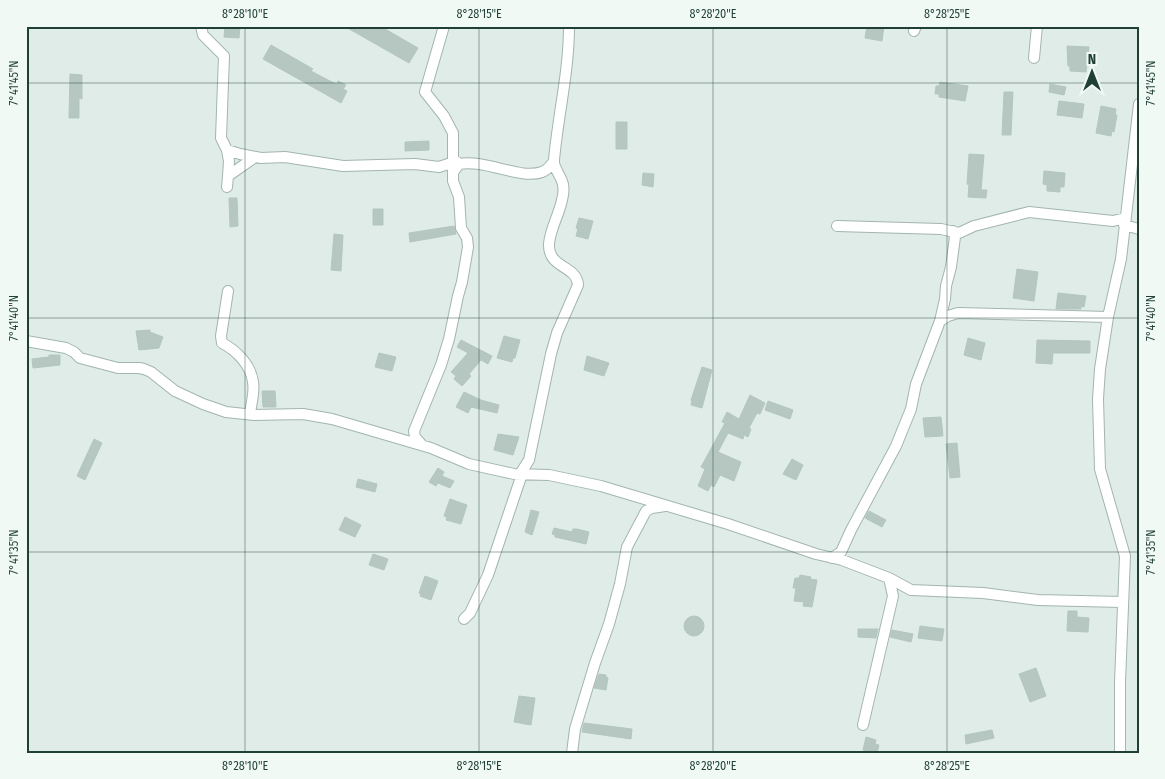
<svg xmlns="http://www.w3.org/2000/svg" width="1165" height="779" font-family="'Fira Sans Condensed',sans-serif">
<rect width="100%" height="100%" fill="#e0ece7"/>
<path fill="#b5c7c0" stroke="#b2c7bf" d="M225,26H240L239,38L224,37Z
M344,26H380L418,48L409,63Z
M867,26H884L882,41L865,38Z
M271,45L313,69L311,71L330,81L337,84L338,81L346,85L343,89L347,91L341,103L263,59Z
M1067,46L1089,47L1086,72L1070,71V66H1068Z
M70,74L82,75V99L79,98V118H69Z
M940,82L968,86L965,101L939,97V94H935L936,86H939Z
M1050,84L1066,87L1064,95L1049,92Z
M1004,92H1013L1011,135H1002Z
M1059,101L1084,104L1082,118L1057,115Z
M1101,106L1116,109L1115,115H1117L1114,132L1112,131L1111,136L1096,133Z
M616,122H627V149H616Z
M429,141V150L405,151V142Z
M969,154L984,155L981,190H987L986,198L968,197L969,185L967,184Z
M1044,171L1065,173L1064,187H1060V192L1047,191V185L1043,184Z
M643,173L654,174L653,187L642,185Z
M229,198H237L238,226L230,227Z
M373,209H383V225H373Z
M579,218L593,221L588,239L576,236L578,229L576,228Z
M454,226L456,234L410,242L409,233Z
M334,234L343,235L341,271L331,270Z
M1017,269L1038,272L1034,301L1013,298Z
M1058,293L1086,296L1084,307L1081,306V309H1056Z
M150,330V332L163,337L159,348L139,350L136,331Z
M504,336L520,340L515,358H513L512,362L497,358Z
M968,338L985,343L981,360L964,355Z
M461,340L492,356L488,364L481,360L469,374L471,376L462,386L454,379L456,376L451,372L468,353L457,347Z
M1037,340L1090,341V353H1053L1052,364L1036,363Z
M379,353L396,357L392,371L375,367Z
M49,355H60V365L33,368L32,359L49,357Z
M587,356L609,363L604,376L584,370Z
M702,367L712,370L702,408L691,405L692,401L691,400Z
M262,391H275L276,407H263Z
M464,392L481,400L499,405L497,413L471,407L468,413L456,407Z
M750,395L765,403L760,414L757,413L749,428L751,429L748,437L744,435L743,439L728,433L718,452L741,462L734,481L720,475L714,487L711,485L708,491L698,486L705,469L701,467L725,423L722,422L727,412L739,419Z
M768,401L793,410L790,419L765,410Z
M941,417L943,436L925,437L923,418Z
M498,434L519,437L513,455L494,450Z
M94,439L102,443L85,480L77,476Z
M957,443L960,477L950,478L946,444Z
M792,459L803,465L796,480L783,474Z
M438,468L444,472L442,476L454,481L450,488L438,483L436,486L429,482Z
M358,479L377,484L375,492L356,487Z
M450,499L467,505L461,524L446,520L447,517L444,516Z
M531,510L539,512L532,535L525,532Z
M869,511L886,520L882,527L865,518Z
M345,517L361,525L355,537L339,530Z
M554,528L572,532L573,529H577L589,532L586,544L555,537V535L552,534Z
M373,554L388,559L384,570L369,565Z
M800,575L811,577L810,579L817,580L812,607L803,606L804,602L794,601L796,588H793L795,578H799Z
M425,576L438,581L431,600L420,596L421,594L419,593Z
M1068,611H1077V617L1089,618L1088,632L1067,631Z
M684 626a10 10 0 1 1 20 0a10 10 0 1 1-20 0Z
M920,626L944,629L942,641L918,638Z
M858,629H878L876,638L858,637Z
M892,630L913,634L911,642L890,637Z
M1036,668L1046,696L1030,702L1019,674Z
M599,674L606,675V677L608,678L606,690L594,688Z
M519,696L535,698L531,725L514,722Z
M584,723L632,729L631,739L582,732Z
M992,730L994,738L966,744L965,735Z
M866,737L876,740L875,744L879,745L877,753L863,750Z"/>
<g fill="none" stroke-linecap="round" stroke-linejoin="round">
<defs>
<path id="street" d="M201,26L203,35L224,56L221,138L227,150L240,154L261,158L285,157L343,166L415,164L439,167L451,163L454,160L457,162
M914,31L916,26
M1034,58L1037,26
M227,150L229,161L228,176
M454,171L459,164C486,159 520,180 542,172C548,170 551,165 554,161
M227,187L228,176L255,157
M1124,225L1139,229
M837,226L941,229L959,233L974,226L1029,212L1113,221L1125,218
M228,291L221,336L222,343C236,350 251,365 253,382C255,392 251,404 250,414
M940,321L948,316L958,313L1108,317
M26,341L66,348L74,352L80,358L118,368H139L144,369L151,372L175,391L203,404L226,412L254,415L303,414L332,419L431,448L469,464L514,474L549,475L601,486L728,524L816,554L842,560L889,578L911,590L983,593L1038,600L1123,602
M422,445L415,437L414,431L441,365L449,339L458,296L462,282L468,247L467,238L461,228L459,197L453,181V133L444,116L425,92L444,26
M520,474L529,460L551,354L557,333L578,285C577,265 548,269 549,244C550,229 559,215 562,200C563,196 564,189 563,185C562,176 553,169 554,160C558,115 569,72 569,26
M832,558L841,552L851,530L896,446L911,409L916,384L940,321L945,299L946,286L951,267L955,237L953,231
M464,619L470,613L488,575L522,474
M863,725L893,596L889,578
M572,753L575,729L595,663L609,624L620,584L627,547L646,511L652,508L665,506
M1120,753V682L1125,556L1100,469L1098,399L1100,369L1108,317L1121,259L1139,104"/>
</defs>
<use href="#street" stroke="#a2b5af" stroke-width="12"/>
<use href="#street" stroke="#fff" stroke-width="10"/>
</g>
<path fill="none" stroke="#1f3f37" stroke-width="1" stroke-opacity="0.45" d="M245,26V753M479,26V753M713,26V753M947,26V753M26,83H1139M26,318H1139M26,552H1139"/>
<rect width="1165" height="779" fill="none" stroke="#f1f9f5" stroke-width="55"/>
<g transform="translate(1092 72)" stroke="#f1f9f5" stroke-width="4" paint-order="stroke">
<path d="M0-4L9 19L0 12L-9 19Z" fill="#1f3f37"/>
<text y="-8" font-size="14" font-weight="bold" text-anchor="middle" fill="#1f3f37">N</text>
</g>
<rect x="28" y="28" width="1110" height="724" fill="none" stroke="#1f3f37" stroke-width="2"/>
<g font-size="12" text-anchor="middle" fill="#1f3f37">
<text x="245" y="18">8°28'10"E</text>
<text x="479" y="18">8°28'15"E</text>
<text x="713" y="18">8°28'20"E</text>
<text x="947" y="18">8°28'25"E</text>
<text transform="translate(14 83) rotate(-90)" y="4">7°41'45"N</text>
<text transform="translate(1151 83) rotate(-90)" y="4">7°41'45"N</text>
<text transform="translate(14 318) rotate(-90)" y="4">7°41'40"N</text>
<text transform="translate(1151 318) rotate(-90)" y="4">7°41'40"N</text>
<text transform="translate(14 552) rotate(-90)" y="4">7°41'35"N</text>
<text transform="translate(1151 552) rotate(-90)" y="4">7°41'35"N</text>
<text x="245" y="770">8°28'10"E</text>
<text x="479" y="770">8°28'15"E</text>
<text x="713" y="770">8°28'20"E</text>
<text x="947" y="770">8°28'25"E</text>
</g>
</svg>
